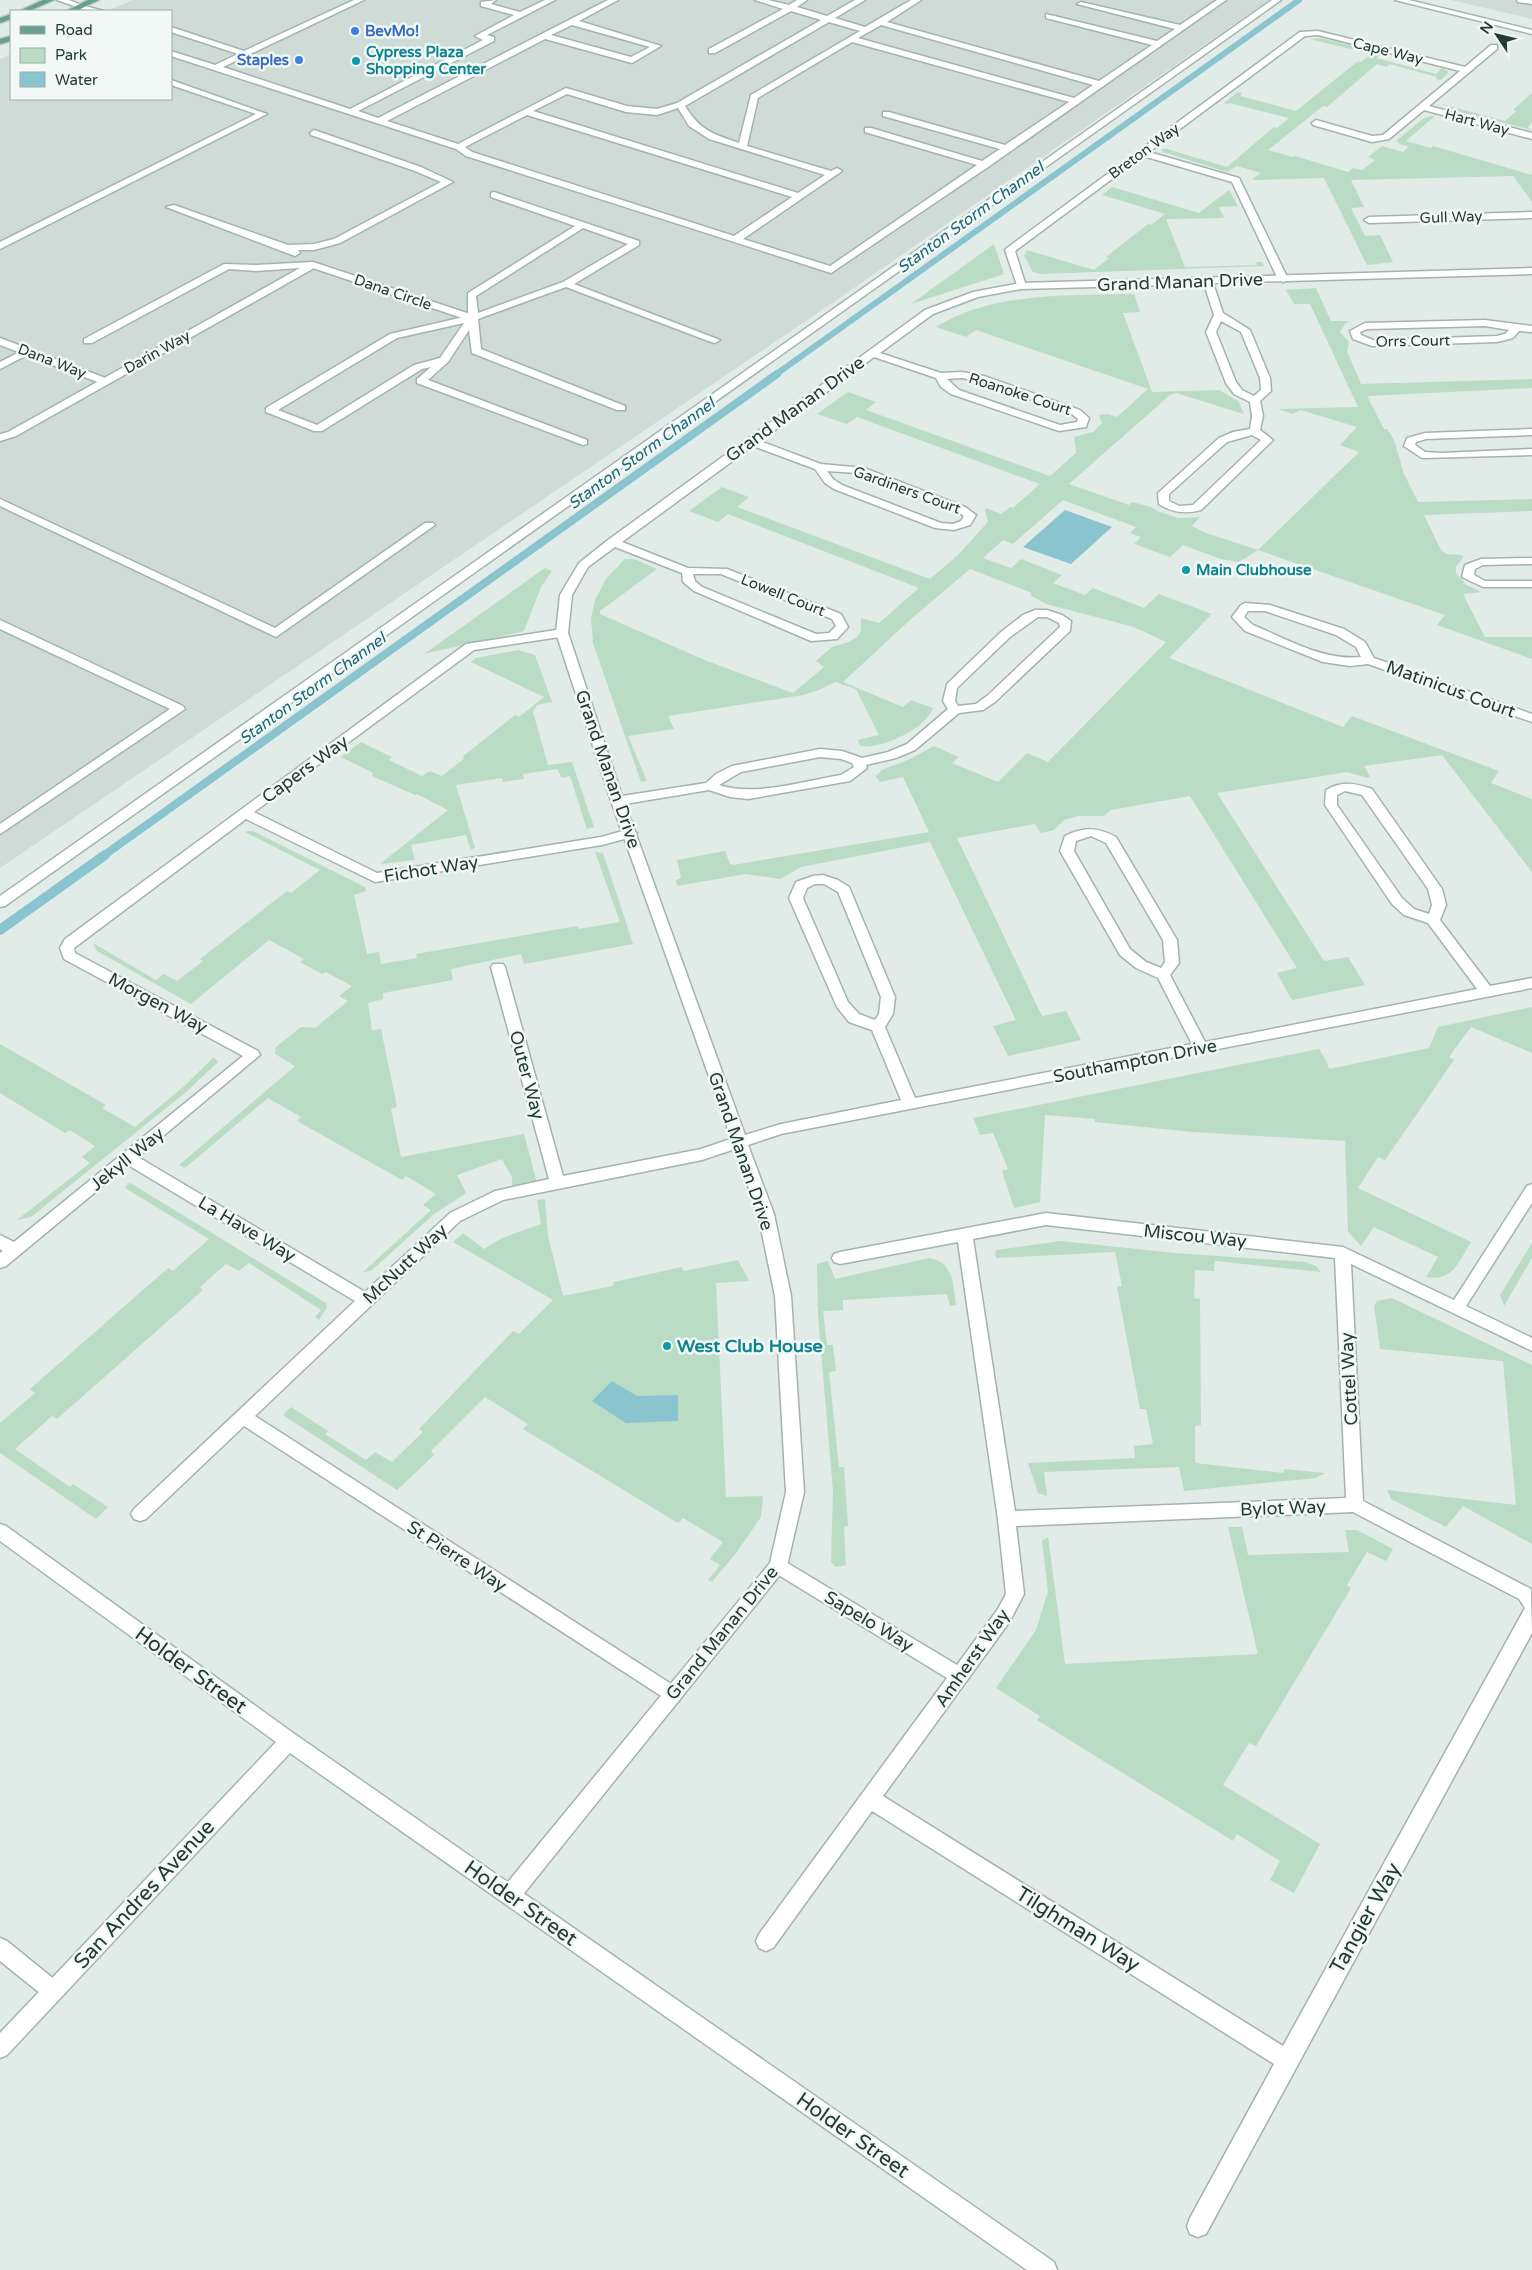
<svg xmlns="http://www.w3.org/2000/svg" width="1532" height="2270" font-family="'Varela Round',sans-serif">
<rect width="100%" height="100%" fill="#e1ebe7"/>
<path fill="#cfdbd6" d="M133,0H1269L841,297L0,868V59L11,54V99H171V11H107Z
M1451,0H1532V19Z"/>
<path fill="#badcc4" d="M1321,38L1382,53L1376,58L1436,74L1442,68L1449,72L1441,80L1436,79L1437,77L1390,64L1386,67L1377,64L1327,107L1323,106L1268,150L1293,157L1295,156L1348,172L1353,168L1362,170L1375,160L1368,157L1382,146L1403,152L1409,147L1400,144L1396,141L1424,118L1436,115L1406,141L1431,148L1433,146L1532,175V202L1513,176L1351,180L1364,207L1351,208L1365,236L1380,235L1393,262L1367,265L1324,178L1255,180L1252,179L1261,173L1237,166L1227,172L1163,152L1162,149H1167L1227,167L1274,127L1277,128L1289,118L1230,103L1228,104L1224,103L1238,92L1242,93L1240,96L1296,111L1358,61L1361,62L1371,54L1310,39Z
M1532,93V123L1528,127L1532,130L1453,110L1442,104L1505,121L1516,111L1513,110Z
M1112,187L1199,213L1229,190L1238,206L1219,207L1224,218L1166,219L1185,267L1257,265L1256,262H1262L1264,266L1041,274L1033,272L1024,256L1027,250L1094,270L1109,258L1106,257L1148,224L1151,225L1165,214L1102,195Z
M994,244L1004,274L911,304Z
M1316,288L1331,321H1350L1345,324L1340,332L1349,342L1347,351L1361,384L1532,379V388L1367,396L1384,429H1387L1394,440L1404,474L1418,502L1532,499V511L1424,515L1441,550L1446,554L1462,555L1463,558L1456,566V573L1466,585L1482,592L1463,594L1485,637H1532V659L1437,625L1445,615L1258,550L1239,562L1221,559L1183,545L1170,557L1134,544L1141,537L1130,533L1136,527L1063,500L1013,544L1003,540L983,558L1011,568L1021,559L1062,575L1053,583L1085,595L1093,588L1144,608L1159,594L1212,614L1169,658L1343,727L1352,716L1499,771L1491,783L1532,799V872L1442,755L1364,766L1370,777L1368,778L1347,772L1217,793L1324,961L1348,957L1365,985L1292,1000L1277,973L1297,968L1190,796L1111,810L1104,816H1078L1064,820L1054,830L1041,833L1035,824L957,838L1042,1016L1066,1011L1081,1040L1008,1056L993,1026L1016,1020L930,842L811,865L801,867L780,879L746,874L677,886L676,880L681,878L677,860L725,851L730,864L733,865L929,832L903,777L880,782L875,776L884,769L908,760L934,746L959,757L952,763L998,782L1027,753L1048,762L1166,642L1134,627L1046,604L1030,595L1032,593L970,569L911,619L843,682L903,707L911,700L933,708C926,729 880,750 860,746L858,740L879,735L856,689L835,682L819,690L803,695L668,716L674,729L628,736L647,781L641,782L593,643L591,618L595,600L606,579L625,559H634L657,569L600,611V614L707,661L793,693L824,667L816,661L832,647L849,642L858,636L861,631V618L879,623L919,588L728,514L718,522L689,511L722,487L749,497L737,507L930,579L958,555L988,522L985,510L986,508L1001,514L1010,507L1013,508L1040,484L857,417L847,424L817,414L848,392L876,402L866,410L1050,476L1076,453L1074,437L1093,432L1102,423L1099,415L1108,414L1117,417L1148,389L976,330L966,337L936,327C994,291 1069,296 1134,294L1140,312L1123,313L1152,392L1219,390L1238,401L1244,414L1176,393L1170,395L1069,484L1129,505L1132,502L1151,507L1157,511L1178,518L1200,517L1192,526L1206,533L1258,550L1359,452L1340,445L1357,427L1301,410L1292,414L1278,409L1358,407L1310,304H1294L1286,290Z
M545,568L552,571L541,587L524,631L424,654Z
M518,650L535,655L552,702L537,705L533,712L548,765L572,762L594,827L587,829L570,776L562,778L557,769L523,774L524,779L503,782L502,778L456,785L475,848L471,850L466,835L411,845L415,860L380,864L448,810L417,794L415,795L372,776L373,773L341,757L361,742L392,757L389,760L422,776L430,771L442,776L465,758L462,757L515,715L519,717L544,697L471,662L476,658Z
M248,831H253L365,887L366,891L354,895L367,954L379,952L381,964L417,958L416,954L577,926L579,929L620,922L595,852L603,853L633,944L524,964L521,954L451,969L453,980L383,993V999L368,1003L372,1030L381,1029L397,1107L391,1109L401,1157L524,1134L537,1183L512,1189V1177L502,1159L457,1175L466,1193L434,1214L371,1271L363,1272L431,1210L423,1205L436,1194L406,1176L402,1180L297,1121L301,1117L268,1098L185,1168L179,1165L295,1066L275,1054L276,1047L301,1027L315,1028L348,1001L339,996L352,986L326,972L322,974L300,962L304,959L269,940L191,1004L97,951L93,943L156,980L164,974L177,981L203,961L200,959L287,891L291,893L320,870L245,832Z
M1532,1007V1053L1471,1027L1449,1057L1454,1060L1385,1160L1378,1157L1358,1188L1471,1242C1459,1261 1453,1282 1426,1277L1438,1257L1374,1227L1361,1246L1348,1232L1345,1141L1192,1132L1095,1122V1119L1045,1115L1040,1202L1014,1208L1002,1171L1008,1169L993,1133L980,1135L973,1118L1319,1049L1327,1062L1329,1069L1429,1048L1438,1027Z
M0,1044L106,1105L102,1108L135,1127L182,1088L214,1057L218,1062L186,1092L31,1217L17,1220L90,1163L82,1157L95,1146L70,1130L65,1133L0,1093Z
M128,1183L132,1184L326,1303L327,1307L319,1320L315,1317L321,1310L249,1263L239,1271L226,1264L200,1287L203,1290L57,1419L52,1416L15,1449L70,1487L73,1484L108,1507L96,1519L0,1453V1423L35,1393L30,1389L168,1268L173,1271L209,1239L125,1188Z
M545,1199L548,1236L563,1296L613,1286L614,1282L682,1267L684,1271L738,1260L749,1281L716,1283L726,1497L763,1496L761,1517L736,1553L712,1582L708,1580L720,1565L710,1559L723,1542L683,1518L678,1523L523,1429L528,1424L485,1397L431,1451L434,1455L397,1490L283,1415L291,1407L328,1431L325,1434L366,1460L375,1452L392,1462L423,1432L419,1429L513,1331L519,1334L553,1300L453,1242L463,1233L484,1249L502,1238L541,1224L537,1200Z
M1061,1241L1175,1253L1306,1262L1316,1266L1321,1272L1215,1261L1214,1271L1195,1270L1194,1298L1200,1299L1201,1425L1195,1426V1463L1284,1473V1469L1325,1473L1316,1478L1184,1491L1179,1467L1044,1472L1047,1496L1038,1493L1028,1463L1135,1458L1134,1446L1153,1444L1146,1409H1140L1117,1287L1122,1286L1115,1252L996,1258L995,1252L997,1250Z
M1532,1243V1258L1504,1306L1500,1295Z
M929,1258C954,1262 953,1285 956,1305L950,1306L947,1294L843,1300V1310L823,1311L827,1345H833L836,1371L829,1372L839,1467H844L848,1526L844,1527L846,1565L836,1567L831,1562L833,1491L818,1316L817,1264L828,1261L835,1279Z
M1392,1298L1532,1365V1544L1463,1506L1446,1527L1391,1499L1387,1490L1516,1505L1503,1361L1380,1349L1374,1306L1377,1301Z
M1228,1527H1242L1248,1555L1349,1552L1345,1530H1357L1393,1549L1386,1561L1367,1552L1347,1585L1351,1588L1256,1746L1249,1743L1223,1785L1320,1844L1294,1893L1270,1880L1280,1861L1237,1834L1233,1841L1037,1720L1040,1716L996,1688L1036,1630L1048,1591L1042,1541L1048,1537L1065,1664L1258,1654Z"/>
<path fill="#8ac4cf" d="M1065,510L1112,527L1071,564L1023,547Z
M612,1381L637,1396L678,1395V1421L626,1423L592,1401Z"/>
<g fill="none" stroke-linecap="round" stroke-linejoin="round">
<path stroke="#8ac4cf" stroke-width="6" d="M775,375L1299,0"/>
<path stroke="#8ac4cf" stroke-width="8" d="M103,856L777,374"/>
<path stroke="#8ac4cf" stroke-width="10" d="M0,930L105,855"/>
<defs>
<path id="lane" d="M354,0H364L223,67L350,109L483,40L475,36L514,15L481,6V2L496,0L491,4L520,12L545,0H555L487,35L494,37V41L358,111L378,118L608,0H618L579,21L661,46L632,63L545,39L387,121L458,144L566,88L627,106L657,109L677,103L821,20L791,11L715,53H709V49L783,9L755,0H768L789,5L797,0H807L797,7L827,16L855,0H865L835,18L865,27L911,0H921L887,22L1099,81L1152,45L1046,18V14L1157,41L1175,29L1077,4L1081,2L1180,25L1217,0H1226L988,167L831,273L466,156L456,149L171,56V51L215,65L238,54L171,32V27L244,51ZM829,22L860,31L751,95L739,143C712,134 700,130 685,106ZM572,25L650,47L631,57L551,35ZM881,25L1093,85L1074,98L858,38ZM852,42L1069,102L1005,145L889,112H883V116L1000,149L982,161L871,128H865V132L977,165L830,266L743,239L842,171L837,168L831,171L747,146L758,98ZM567,94L626,112L657,115L678,108L689,126L709,139L825,175L798,193L533,111ZM527,115L792,197L734,236L472,152L465,147Z
M1272,0H1281L5,906L0,907V896Z
M1517,0H1532V4L1518,2Z
M77,4L104,11H91L77,8Z
M1318,31L1465,67L1491,45H1497V49L1429,106L1532,133V139L1424,110L1389,139L1372,142L1313,125L1312,123L1316,120L1372,136L1383,135L1460,71L1318,35L1305,36L1149,152L1239,178L1288,279L1286,281L1283,282L1278,279L1232,182L1143,156L1015,251L1026,286L1021,289L1018,288L1005,250L1007,248L1300,32Z
M171,80L267,114L0,249V242L256,114L171,85Z
M314,130L421,167L453,182L340,243L314,250H298L300,253L295,256L166,207L174,205L288,245L314,244L334,239L441,182L415,171L311,135L310,133Z
M494,192L639,241V245L574,284L720,340L715,343L711,342L566,287L478,319L481,349L625,406V410H617L472,353L469,330L448,362L428,380L587,440V444L583,445L417,383V379L431,367L422,369L322,431H314L266,412V408L390,334L468,316V293L575,226L491,197V193ZM583,228L628,244L563,282L478,313L476,296ZM464,323L440,358L414,365L317,425L278,410L397,338Z
M1532,212V218L1369,223L1364,220L1369,217Z
M313,262L318,265L316,267L16,436L0,441V434L8,432L300,268L256,271L229,269L92,343H84V339L224,264L256,265Z
M27,348L32,351L31,353L0,369V362Z
M0,499L275,628L425,523H433L435,525L276,637L0,506Z
M0,620L183,706L185,709L0,834V824L170,709L0,629Z
M562,629L566,630L568,633L566,636L474,650L254,812L377,873L601,837L630,829L637,833L635,836L602,845L375,882L246,819L74,948L75,953L258,1051L260,1055L138,1157L365,1292L450,1213L495,1191L549,1179L491,967L493,964H503L505,967L563,1176L701,1149L739,1136L744,1138L747,1142L744,1146L702,1160L503,1200L460,1221L255,1416L679,1689L681,1695L679,1701L672,1703L244,1426L146,1519L140,1521L134,1519L131,1514L134,1509L355,1301L128,1165L6,1266L0,1268V1253L3,1251L0,1249V1235L14,1242L243,1056L64,959L60,948L65,939L466,644Z
M1532,1184V1203L1466,1306L1532,1338V1351L1351,1264L1363,1501L1531,1589L1532,1633L1206,2234L1198,2237L1190,2234L1187,2226L1190,2218L1274,2064L872,1811L773,1948L766,1951L759,1948L756,1941L759,1934L947,1678L772,1571L769,1566L772,1561L778,1558L784,1561L957,1665L998,1609L1006,1594L998,1519L958,1242L840,1264L834,1262L832,1258L834,1254L840,1252L1046,1213L1343,1247L1454,1300L1527,1186ZM1046,1225L1335,1258L1346,1498L1015,1511L973,1239ZM1353,1512L1519,1599L1525,1608L1283,2046L883,1796L1010,1621L1024,1594L1016,1526Z"/>
<path id="street" d="M57,0H69L84,6L80,8Z
M313,262L476,316L477,318L472,321L468,320L310,267L308,265Z
M1532,268V274L1213,283L1223,313L1250,330L1270,378L1271,391L1260,401L1263,416L1260,430L1273,440L1201,510C1186,514 1173,513 1159,504L1158,493L1219,438L1233,432L1250,429L1252,416L1250,402L1234,394L1226,383L1206,332L1214,315L1204,284L1021,289L978,297L933,314L880,353L941,373L962,372L984,376L1080,410L1089,418L1086,427L1059,431L951,394L941,387L936,378L874,357L760,441L821,464L864,468L965,507L976,515L970,525L954,530L935,528L834,489L825,483L815,469L753,446L622,542L688,568L727,569L841,614L848,627L837,639L811,641L694,591L683,582L682,573L615,547L588,567L572,595L568,633L622,796L706,783L716,774L732,766L820,749L842,751L862,758L888,752L907,744L948,709L943,701L947,684L1001,632L1023,615L1035,610H1047L1062,615L1071,621L1070,631L995,702L983,710L959,713L915,750L896,758L866,765L867,768L850,781L748,799L730,797L709,790L625,804L745,1135L781,1124L901,1100L872,1030L849,1022L837,1007L789,898L796,882L813,876L823,875L838,880L849,887L895,997L893,1014L885,1027L915,1098L1192,1044L1158,978L1136,968L1120,955L1060,851L1065,836C1084,827 1097,827 1116,837L1177,940L1179,963L1170,975L1205,1042L1477,989L1428,923L1404,915L1392,904L1325,805L1326,790C1342,781 1355,783 1372,789L1442,889L1446,905L1440,920L1490,986L1532,978V988L781,1134L748,1145L774,1214L791,1296L804,1492L787,1566L517,1902L510,1904L503,1902L500,1895L503,1888L770,1563L786,1492L775,1296L758,1214L611,801L556,633L560,595L579,563L608,540L925,310L973,292L1021,283ZM1221,321L1241,332L1260,378L1261,390L1254,396L1242,390L1236,382L1216,332ZM962,378L978,381L1072,414L1078,419L1077,422L1060,425L959,390L947,379ZM1252,435L1261,440L1193,505L1179,506L1169,501V494L1227,442ZM827,471L858,473L957,511L964,516L961,521L953,524L941,523L842,485L833,479ZM693,574H721L832,619L836,626L829,633L816,634L702,587L695,581ZM1038,617H1047L1059,623L1060,627L987,696L976,704L958,706L955,701L957,688L1010,637ZM820,757L841,759L852,763L854,767L841,775C804,781 755,797 719,785L741,772ZM1345,791L1362,795L1428,889L1432,905L1429,914L1414,909L1402,898L1337,805V795ZM1091,836L1106,843L1163,940L1165,962L1161,968L1146,962L1130,949L1074,851L1076,841ZM815,884H824L838,892L881,997L879,1014L875,1020L859,1014L848,1002L803,898L807,888Z
M1485,320L1532,326V332L1519,331L1513,338L1497,342L1372,346L1353,339L1350,331L1365,323ZM1485,326L1509,330L1505,334L1497,336L1373,340L1361,335L1360,332L1367,329Z
M0,338L108,379L109,381L108,383H100L0,345Z
M1532,429V435L1426,439L1416,442L1415,445L1425,452L1442,453L1532,449V455L1422,458L1404,446L1407,438L1425,433Z
M1532,558V564L1483,565L1475,569L1474,575L1485,581H1532V587H1483L1462,577L1465,565L1481,559Z
M1245,603L1270,605L1344,629L1365,642L1374,658L1532,714V722L1368,664L1350,666L1323,662L1245,631L1232,617L1241,605ZM1248,611H1265L1336,635L1356,647L1361,657C1324,661 1287,639 1253,625L1244,617Z
M0,1938L7,1941L60,1984L63,1991L60,1998L53,2001L46,1998L0,1961Z"/>
<path id="secondary" d="M1395,0H1409L1532,30V34Z
M0,1524L6,1526L296,1735L1054,2262L1057,2270H1027L290,1753L7,2055L0,2058V2033L276,1742L0,1541Z"/>
<path id="primary" d="M43,0H54L29,11H19Z
M88,0H99L76,11H66Z
M11,14V19L0,23V18Z
M11,36V41L0,44V39Z"/>
</defs>
<use href="#lane" stroke="#a4b3ae" stroke-width="3"/>
<use href="#street" stroke="#a4b3ae" stroke-width="3"/>
<use href="#secondary" stroke="#a0b7af" stroke-width="3"/>
<use href="#primary" stroke="#c1c8c6" stroke-width="3"/>
<use href="#lane" fill="#fff" fill-rule="evenodd"/>
<use href="#street" fill="#fff" fill-rule="evenodd"/>
<use href="#secondary" fill="#fff" fill-rule="evenodd"/>
<use href="#primary" fill="#66a092" fill-rule="evenodd"/>
</g>
<g fill="#3f7fe0" stroke="#f1f8f5" stroke-width="2">
<circle cx="355" cy="31" r="5"/>
<circle cx="299" cy="60" r="5"/>
</g>
<g fill="#0f9aa8" stroke="#f1f8f5" stroke-width="2">
<circle cx="356" cy="61" r="5"/>
<circle cx="1186" cy="570" r="5"/>
<circle cx="667" cy="1346" r="5"/>
</g>
<g text-anchor="middle" stroke-width="5" stroke-linejoin="round" paint-order="stroke">
<g font-size="15" font-weight="bold" fill="#366cbe" stroke="#f1f8f5" text-anchor="start">
<text x="365" y="36">BevMo!</text>
<text x="289" y="65" text-anchor="end">Staples</text>
</g>
<g font-size="15" fill="#223b35" stroke="#f1f8f5">
<text transform="translate(1388 51) rotate(14)" y="5">Cape Way</text>
<text transform="translate(1477 122) rotate(15)" y="5">Hart Way</text>
<text transform="translate(1144 151) rotate(-36)" y="5">Breton Way</text>
<text transform="translate(1451 217) rotate(-2)" y="5">Gull Way</text>
<text transform="translate(393 292) rotate(19)" y="5">Dana Circle</text>
<text transform="translate(1413 341) rotate(-1)" y="5">Orrs Court</text>
<text transform="translate(157 352) rotate(-29)" y="5">Darin Way</text>
<text transform="translate(52 361) rotate(21)" y="5">Dana Way</text>
<text transform="translate(1020 394) rotate(18)" y="5">Roanoke Court</text>
<text transform="translate(907 490) rotate(20)" y="5">Gardiners Court</text>
<text transform="translate(783 595) rotate(22)" y="5">Lowell Court</text>
</g>
<g font-size="15" font-weight="bold" fill="#0d838f" stroke="#f1f8f5" text-anchor="start">
<text x="366" y="57">Cypress Plaza<tspan x="366" dy="17">Shopping Center</tspan></text>
<text x="1196" y="575">Main Clubhouse</text>
</g>
<g font-size="16" font-style="italic" fill="#1d6676" stroke="#f1f8f5">
<text transform="translate(970 217) rotate(-36)" y="6">Stanton Storm Channel</text>
<text transform="translate(641 453) rotate(-36)" y="6">Stanton Storm Channel</text>
<text transform="translate(312 688) rotate(-36)" y="6">Stanton Storm Channel</text>
</g>
<g font-size="18" fill="#223b35" stroke="#f1f8f5">
<text transform="translate(1180 282) rotate(-2)" y="6">Grand Manan Drive</text>
<text transform="translate(795 409) rotate(-36)" y="6">Grand Manan Drive</text>
<text transform="translate(1451 689) rotate(20)" y="6">Matinicus Court</text>
<text transform="translate(305 769) rotate(-36)" y="6">Capers Way</text>
<text transform="translate(608 769) rotate(71)" y="6">Grand Manan Drive</text>
<text transform="translate(431 869) rotate(-9)" y="6">Fichot Way</text>
<text transform="translate(158 1003) rotate(28)" y="6">Morgen Way</text>
<text transform="translate(1135 1061) rotate(-11)" y="6">Southampton Drive</text>
<text transform="translate(527 1075) rotate(75)" y="6">Outer Way</text>
<text transform="translate(741 1151) rotate(71)" y="6">Grand Manan Drive</text>
<text transform="translate(127 1159) rotate(-39)" y="6">Jekyll Way</text>
<text transform="translate(247 1229) rotate(31)" y="6">La Have Way</text>
<text transform="translate(1195 1236) rotate(6)" y="6">Miscou Way</text>
<text transform="translate(405 1264) rotate(-43)" y="6">McNutt Way</text>
<text transform="translate(1349 1379) rotate(-93)" y="6">Cottel Way</text>
<text transform="translate(1283 1508) rotate(-2)" y="6">Bylot Way</text>
<text transform="translate(457 1556) rotate(33)" y="6">St Pierre Way</text>
<text transform="translate(869 1621) rotate(31)" y="6">Sapelo Way</text>
<text transform="translate(722 1633) rotate(-51)" y="6">Grand Manan Drive</text>
<text transform="translate(972 1658) rotate(-55)" y="6">Amherst Way</text>
</g>
<g font-size="18" font-weight="bold" fill="#0d838f" stroke="#f1f8f5" text-anchor="start">
<text x="677" y="1352">West Club House</text>
</g>
<g font-size="21" fill="#223b35" stroke="#f1f8f5">
<text transform="translate(191 1670) rotate(36)" y="7">Holder Street</text>
<text transform="translate(144 1894) rotate(-47)" y="7">San Andres Avenue</text>
<text transform="translate(521 1903) rotate(35)" y="7">Holder Street</text>
<text transform="translate(1365 1918) rotate(-61)" y="7">Tangier Way</text>
<text transform="translate(1078 1929) rotate(32)" y="7">Tilghman Way</text>
<text transform="translate(853 2135) rotate(35)" y="7">Holder Street</text>
</g>
</g>
<rect x="10" y="10" width="162" height="90" fill="#f1f8f5" stroke="#9eaca8"/>
<rect x="20" y="26" width="25" height="8" fill="#66a092" stroke="#9eaca8"/>
<text x="55" y="35" font-size="15" fill="#223b35">Road</text>
<rect x="20" y="48" width="25" height="15" fill="#badcc4" stroke="#9eaca8"/>
<text x="55" y="60" font-size="15" fill="#223b35">Park</text>
<rect x="20" y="72" width="25" height="15" fill="#8ac4cf" stroke="#9eaca8"/>
<text x="55" y="85" font-size="15" fill="#223b35">Water</text>
<g transform="translate(1497 35) rotate(305)" stroke="#f1f8f5" stroke-width="4" paint-order="stroke">
<path d="M0-4L9 19L0 12L-9 19Z" fill="#223b35"/>
<text y="-8" font-size="14" font-weight="bold" text-anchor="middle" fill="#223b35">N</text>
</g>
</svg>
